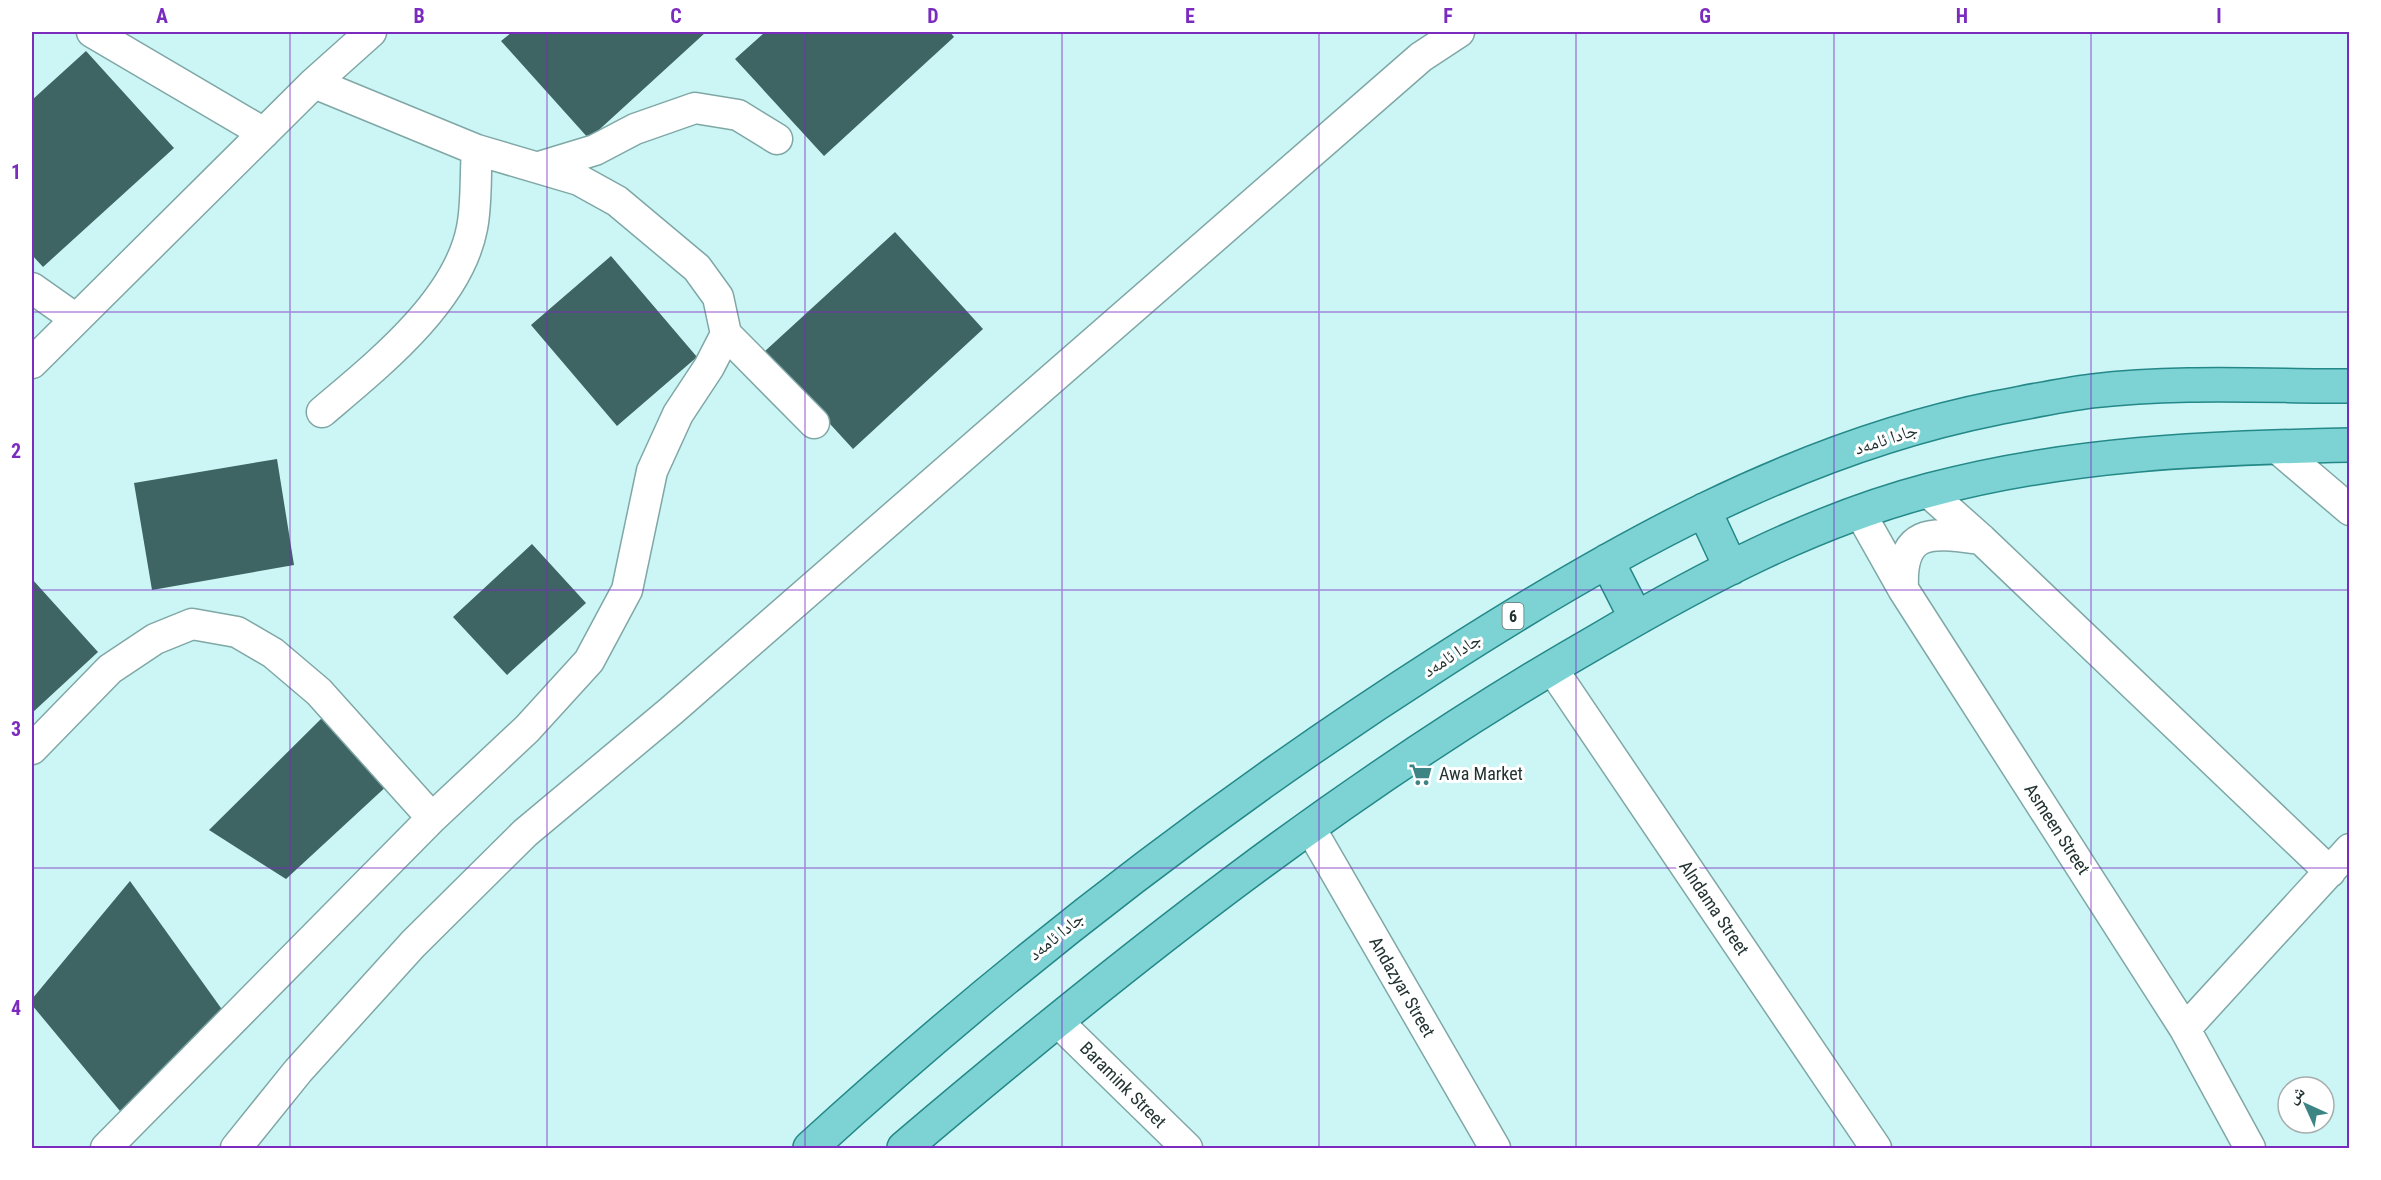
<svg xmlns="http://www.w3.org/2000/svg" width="2381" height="1180" font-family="'Roboto Condensed','Noto Naskh Arabic',sans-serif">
<rect width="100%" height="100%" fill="#ccf6f5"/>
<path fill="#3e6464" d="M512,32H706L589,139L501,41Z
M765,32H950L954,37L824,156L735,59Z
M86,51L174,148L43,267L32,255V100Z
M895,232L983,329L853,449L764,352Z
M611,256L697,357L617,426L531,325Z
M277,459L294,565L152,590L134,483Z
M532,544L586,603L507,675L453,617Z
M32,579L98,652L32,713Z
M325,715L390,783L286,879L209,830Z
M130,881L226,1015L120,1111L32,1005V999Z"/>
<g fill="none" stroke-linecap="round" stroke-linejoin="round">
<defs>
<path id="minor" d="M92,32L264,133
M539,167L595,150L635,129L695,108L738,115L777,139
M32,288L76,319
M726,334L814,423
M32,363L314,83L371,32
M322,412C376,366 458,302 472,228C477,203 475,175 477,150
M2276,447L2350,510
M1927,491L1981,539L2330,872
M1859,511L1903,589L2185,1029L2250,1148
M1903,589C1900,526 1934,533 1981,539
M1551,667L1876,1148
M32,749L110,669L155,639L192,624L237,632L273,653L319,692L432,818
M1309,826L1495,1148
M1058,1022L1187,1148
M2185,1029L2350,849
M106,1148L432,818L527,729L589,661L627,590L652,471L678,414L709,367L726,334L718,297L697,268L617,201L579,180L477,150L314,83
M236,1148L298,1071L413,944L525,833L671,711L1421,57L1459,32"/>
<path id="primary" d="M1704,510L1731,568
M1607,561L1636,618
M810,1148C1007,968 1217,805 1442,661C1612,552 1795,448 1996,408C2028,402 2060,395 2092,391C2177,381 2264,386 2350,386
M904,1148C1123,962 1349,783 1599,640C1703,579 1812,521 1930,490C2069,453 2207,448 2350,445"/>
</defs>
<use href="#minor" stroke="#7fa7a6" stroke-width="33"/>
<use href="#primary" stroke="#258888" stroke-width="36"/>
<use href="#minor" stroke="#fff" stroke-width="30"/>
<use href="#primary" stroke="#7dd3d3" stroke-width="33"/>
</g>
<path fill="none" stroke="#7b2cbf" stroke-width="1.5" stroke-opacity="0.55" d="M290,32V1148M547,32V1148M805,32V1148M1062,32V1148M1319,32V1148M1576,32V1148M1834,32V1148M2091,32V1148M32,312H2350M32,590H2350M32,868H2350"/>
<defs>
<symbol id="supermarket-bare" viewBox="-9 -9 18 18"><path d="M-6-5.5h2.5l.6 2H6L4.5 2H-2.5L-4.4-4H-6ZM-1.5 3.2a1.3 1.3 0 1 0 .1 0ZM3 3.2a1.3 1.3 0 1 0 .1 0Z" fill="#3d8585" stroke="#fff" stroke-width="2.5" paint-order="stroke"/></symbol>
</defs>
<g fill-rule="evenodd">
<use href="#supermarket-bare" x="1404" y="758" width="33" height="33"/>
</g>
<g text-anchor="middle" stroke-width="6" stroke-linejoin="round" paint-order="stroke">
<rect fill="#fff" stroke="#647070" stroke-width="1.5" x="1502.5" y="603" width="21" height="26" rx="4.5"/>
<g font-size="16" font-weight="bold" fill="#223332">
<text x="1513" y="622">6</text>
</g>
<g font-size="18" fill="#223332" stroke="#fff">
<text transform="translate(1886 439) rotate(-18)" y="6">جادا ئامەد</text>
<text transform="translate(1452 655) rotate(-33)" y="6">جادا ئامەد</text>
<text transform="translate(2057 829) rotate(57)" y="6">Asmeen Street</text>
<text transform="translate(1714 908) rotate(56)" y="6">Alndama Street</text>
<text transform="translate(1056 936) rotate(-39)" y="6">جادا ئامەد</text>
<text transform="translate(1402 987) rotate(60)" y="6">Andazyar Street</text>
<text transform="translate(1123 1085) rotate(45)" y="6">Baramink Street</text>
</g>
<g font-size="18" fill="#223332" stroke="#fff" text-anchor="start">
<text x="1439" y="780">Awa Market</text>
</g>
</g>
<rect width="2381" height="1180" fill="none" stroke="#ffffff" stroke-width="66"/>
<g transform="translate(2306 1105) rotate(315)"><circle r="28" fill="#ffffff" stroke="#a7adad" stroke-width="1.5"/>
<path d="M0-4.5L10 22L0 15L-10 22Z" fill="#3d8585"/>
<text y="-9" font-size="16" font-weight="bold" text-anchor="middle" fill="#223332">ش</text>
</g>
<rect x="33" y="33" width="2315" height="1114" fill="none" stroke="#7b2cbf" stroke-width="2"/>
<g font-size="20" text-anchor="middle" font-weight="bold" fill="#7b2cbf">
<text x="162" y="23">A</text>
<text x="419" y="23">B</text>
<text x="676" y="23">C</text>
<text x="933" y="23">D</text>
<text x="1190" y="23">E</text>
<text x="1448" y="23">F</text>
<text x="1705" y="23">G</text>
<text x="1962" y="23">H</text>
<text x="2219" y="23">I</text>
<text x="16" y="179">1</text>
<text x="16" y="458">2</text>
<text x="16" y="736">3</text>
<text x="16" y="1015">4</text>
</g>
</svg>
